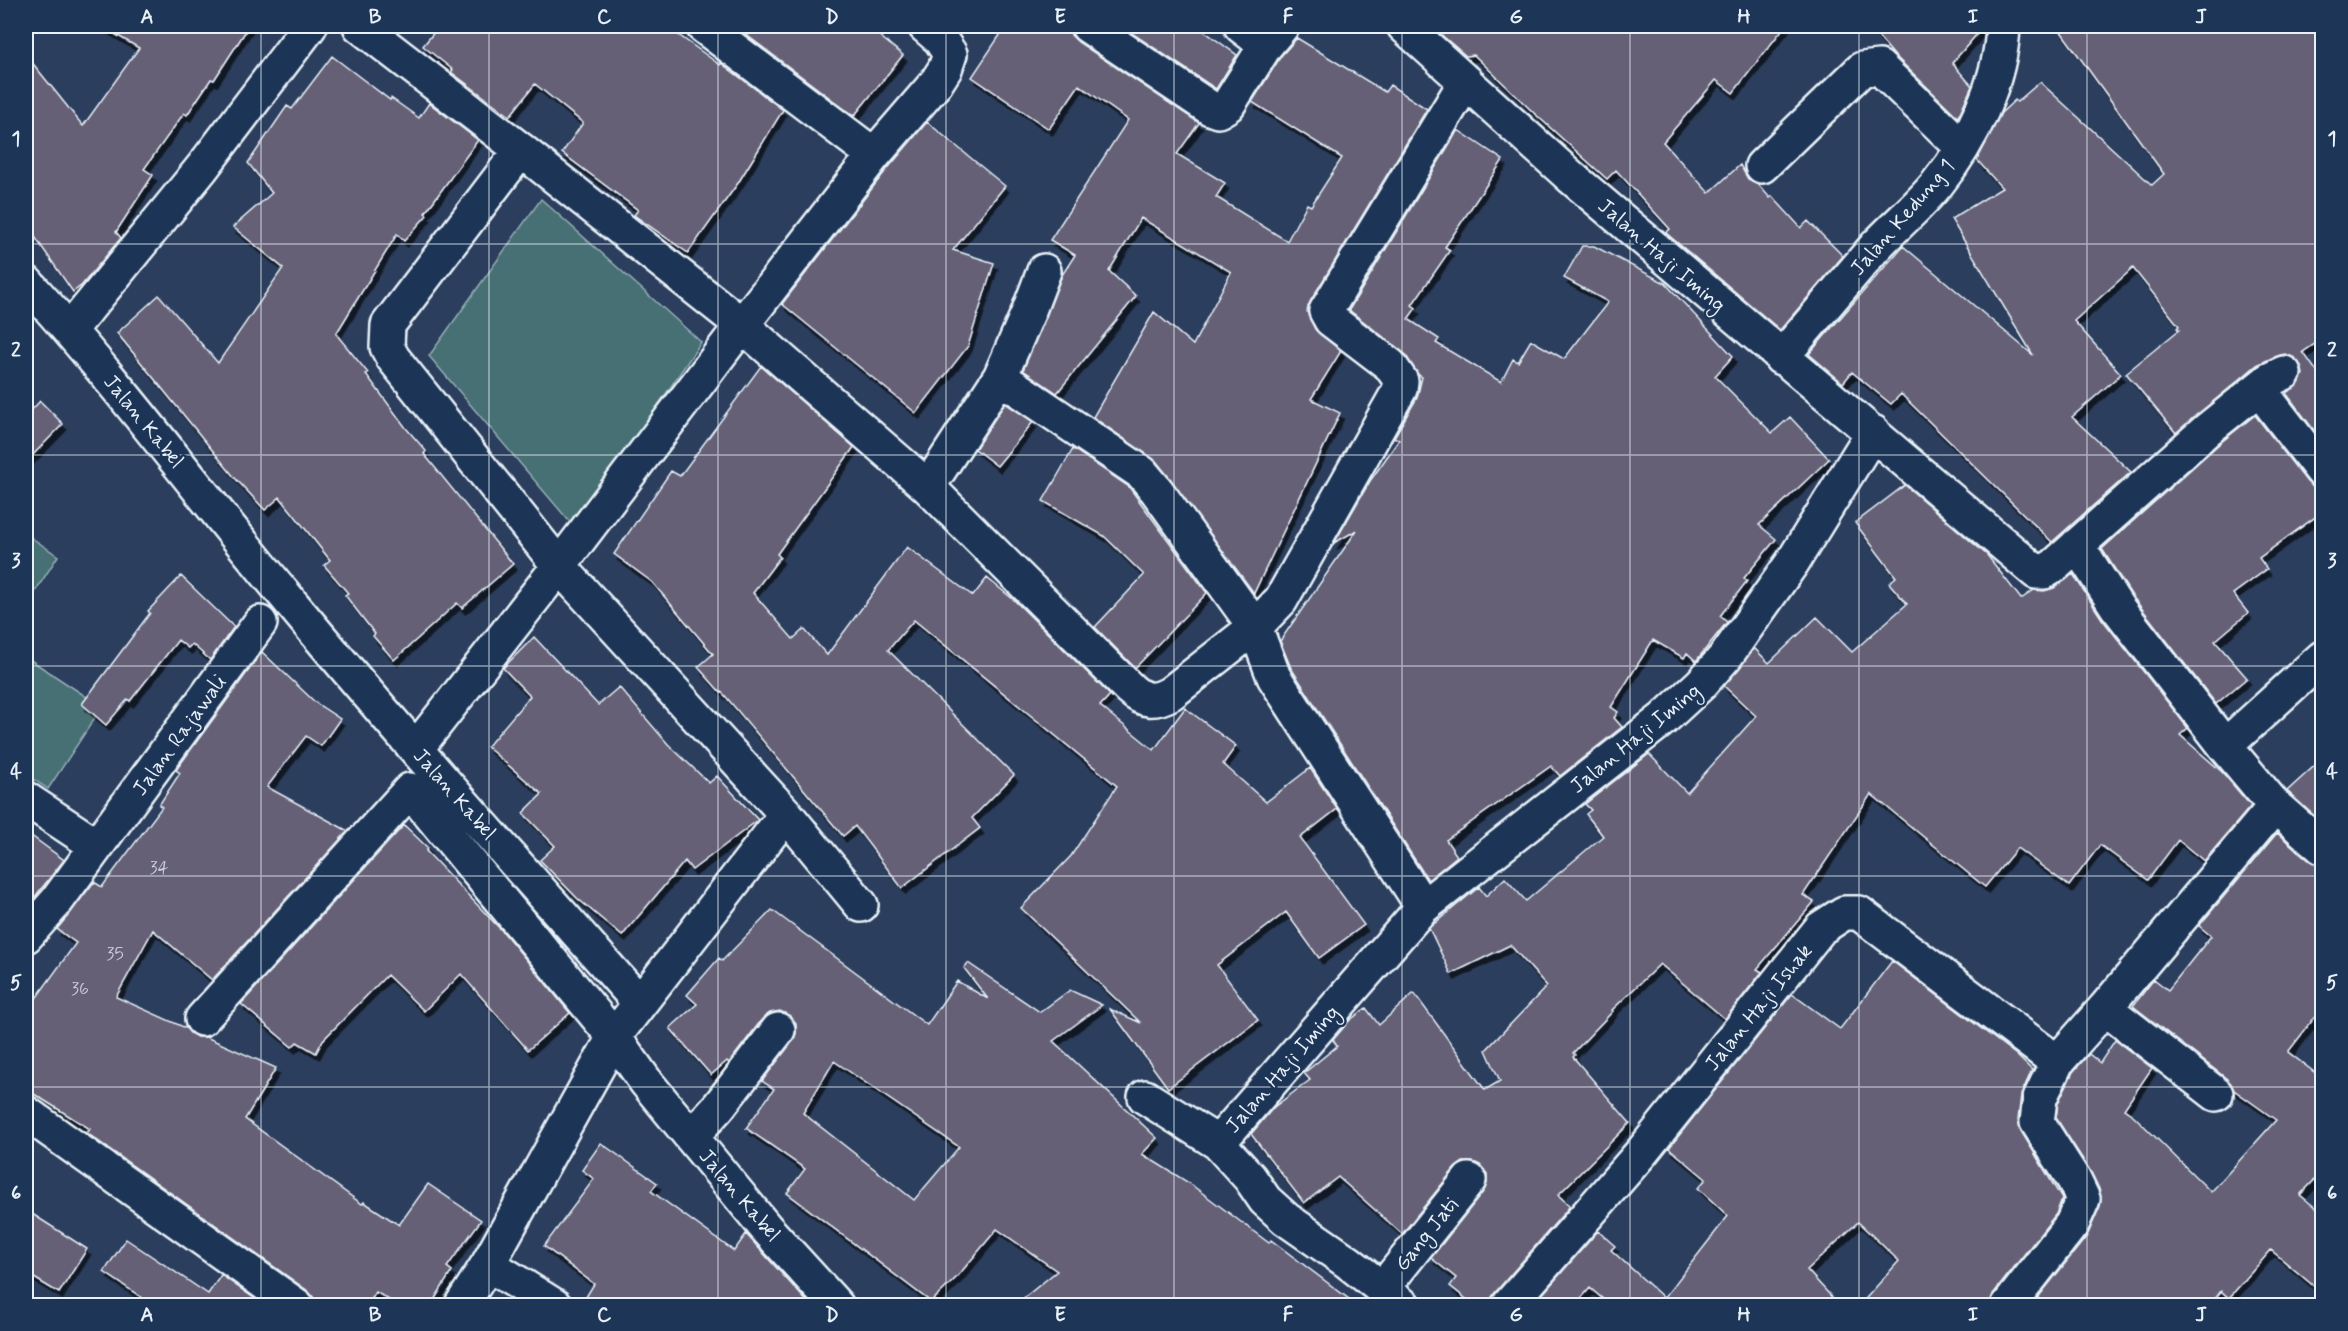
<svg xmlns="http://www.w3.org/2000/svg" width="2348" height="1331" font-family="Mynerve,sans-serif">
<defs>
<filter id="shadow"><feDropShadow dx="3.5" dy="6" stdDeviation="0" flood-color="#0009"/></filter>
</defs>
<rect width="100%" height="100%" fill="#2c3e5d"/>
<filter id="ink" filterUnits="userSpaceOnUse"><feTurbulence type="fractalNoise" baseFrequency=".0167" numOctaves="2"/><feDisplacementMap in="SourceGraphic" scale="12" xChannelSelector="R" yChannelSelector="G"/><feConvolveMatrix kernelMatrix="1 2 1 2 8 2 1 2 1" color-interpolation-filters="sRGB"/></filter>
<g filter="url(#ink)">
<path fill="#466f74" stroke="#97b0b6" stroke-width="1.5" d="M541,199L701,342L575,528L429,356Z
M26,534L58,556L26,606Z
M26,657L102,707L48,789L26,774Z"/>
<path fill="#666176" stroke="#e8f1f8" stroke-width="1.5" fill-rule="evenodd" filter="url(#shadow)" d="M101,26H249L214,80L211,79L187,115L184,113L144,169L153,175L116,232L121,238L82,285L73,292L26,224V55L83,126L139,48Z
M439,26H666L720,65L721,63L783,110L738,183L688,253L634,215L638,210L562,153L583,123L535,84L510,116L451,72L453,70L423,46Z
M751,26H867L903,55L854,116L745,34Z
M1006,26H1069L1071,35L1078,42L1199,123L1177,154L1225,183L1216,197L1287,241L1307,204L1311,206L1342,158L1252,102L1281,56L1297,38L1385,92L1390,85L1427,109L1310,302L1307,311L1315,329L1341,351L1311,399L1340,413L1254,593L1156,461L1093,417L1154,312L1193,345L1231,272L1141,218L1109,271L1136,296L1057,393L1023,370L1062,275L1075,255L1050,240L1128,120L1079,85L1049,129L972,77Z
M1121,26H1197L1237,55L1216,89Z
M1431,26H1785L1733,93L1716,80L1663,142L1709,193L1740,165L1748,179L1758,184L1770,198L1772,196L1801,228L1808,221L1843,256L1780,330L1666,233L1670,229L1616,170L1607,179L1534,113L1474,55L1466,56Z
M1869,26H1984L1952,63L1972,86L1958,117L1894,55Z
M2057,26H2322V339L2303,352L2322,379V441L2286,393L2299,384L2303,374L2301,366L2295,358L2285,354L2276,356L2257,365L2176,433L2126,373L2179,330L2177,328L2179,326L2133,268L2074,321L2121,374L2072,417L2131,472L2052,542L1901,394L1891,404L1852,372L1843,383L1809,354L1903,246L2033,355L1951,219L2002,188L1977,160L2001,113L2015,100L2017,102L2040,82L2152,185L2164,174Z
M332,56L390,100L391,98L419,118L429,103L478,140L425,213L427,215L404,241L397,234L336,334L368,373L366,374L406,428L426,451L424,454L513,564L462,608L457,603L394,660L373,636L375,634L345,595L348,593L324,565L330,560L280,497L265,510L235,478L117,333L159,295L218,363L283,268L233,227L272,193L248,163L287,106L292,109Z
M927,122L1005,186L953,250L994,263L968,346L916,413L782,304L884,173Z
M1458,130L1503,160L1445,247L1450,250L1412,305L1416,308L1408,319L1439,339L1436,343L1501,382L1513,359L1518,362L1531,340L1564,359L1608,302L1564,278L1582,246H1594L1665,283L1733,356L1715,376L1772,433L1790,417L1829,459L1759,525L1776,539L1744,578L1747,581L1720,616L1727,622L1696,661L1687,653L1684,658L1653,640L1611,707L1618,712L1614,718L1622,727L1560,776L1551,766L1446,840L1457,856L1428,880L1291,668L1280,641L1357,530L1334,543L1370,481L1399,440L1394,437L1417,398L1422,377L1417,374L1405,354L1349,310Z
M761,366L854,447L777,554L780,557L753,593L793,639L804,629L827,655L907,547L973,596L987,578L1014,600L1110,695L1100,706L1154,750L1185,708L1236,746L1223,764L1266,802L1310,768L1337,809L1300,838L1364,925L1319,958L1286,912L1217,965L1258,1020L1168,1088L1110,1009L1141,1023L1021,908L1071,856L1117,786L914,620L888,650L1014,775L972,818L980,828L902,888L855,826L843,836L722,692L721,693L698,667L713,654L652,582L614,554L671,471L680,476Z
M40,401L63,424L26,462V416Z
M1005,403L1033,422L997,466L975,449Z
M2255,415L2307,482L2314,488L2322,489V512L2259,558L2267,569L2233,594L2248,613L2215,641L2247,678L2216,704L2132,596L2102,549L2220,443Z
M1073,449L1129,487L1207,593L1135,668L1095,627L1144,575L1104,536L1043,501Z
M1905,485L1987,555L2021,599L2034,590L2044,591L2054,588L2073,574L2102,619L2188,728L2180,735L2222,772L2251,806L2204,861L2178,840L2148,880L2100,845L2069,886L2017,848L1985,887L1871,794L1803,895L1814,902L1757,969L1762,972L1725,1019L1660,964L1612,1010L1613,1011L1573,1053L1575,1055L1573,1057L1630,1123L1558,1195L1570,1206L1494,1294L1490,1305H1474L1450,1286L1456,1278L1431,1258L1484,1191L1487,1183V1174L1480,1165L1472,1162H1463L1455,1168L1402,1234L1338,1177L1304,1203L1251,1134L1274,1107L1310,1080L1304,1073L1337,1046L1333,1040L1349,1021L1366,1008L1379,1025L1414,993L1485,1090L1500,1081L1486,1050L1547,986L1510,945L1451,974L1429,928L1479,887L1486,896L1505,878L1526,901L1603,836L1586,814L1591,810L1585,804L1649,754L1687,793L1756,716L1724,686L1754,648L1769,663L1817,617L1852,652L1907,604L1889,583L1896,577L1855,523Z
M181,576L234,627L210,660L192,644L188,648L178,640L130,701L128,699L106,725L82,704L150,613L148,611Z
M534,637L598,705L619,687L668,744L709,783L717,776L758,820L692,870L685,861L622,936L577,898L540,860L555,846L523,813L542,794L487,747L530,696L503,668Z
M262,652L316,703L340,719L321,746L306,736L267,787L348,831L212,980L153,930L116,997L186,1028L190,1033L197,1037H206L276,1068L245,1119L362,1204L364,1202L399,1225L428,1184L481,1220L447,1267L452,1271L431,1305H397L376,1292L368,1305H315L314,1298L308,1291L87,1133L90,1129L26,1089V1012L76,943L57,929L94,882L102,887L162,807L159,805L180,773L176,770Z
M2322,759V823L2287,791Z
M404,825L428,848L426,851L505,934L570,1013L528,1050L461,974L424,1011L387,975L323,1040L316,1053L297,1042L292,1047L241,1004Z
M26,832L64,860L26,908Z
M2277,833L2310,861L2322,865V1008L2288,1052L2322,1078V1172L2300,1195L2322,1213V1293L2271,1250L2229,1298L2221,1291L2210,1305H2032L2087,1236L2100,1206V1191L2091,1172L2056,1118L2058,1103L2073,1072L2089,1054L2100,1063L2115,1040L2152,1068L2124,1109L2134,1116L2211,1192L2276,1120L2234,1090L2227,1079L2133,1006L2154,979L2168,990L2211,936L2199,926Z
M772,910L927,1025L957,981L988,999L964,968L968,963L1040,1012L1070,990L1102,1005L1053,1041L1157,1138L1142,1154L1189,1183L1269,1243L1271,1240L1357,1305H1015L1057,1271L997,1229L957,1277L931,1302L787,1193L805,1169L746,1128L774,1089L762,1081L793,1041L796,1033V1023L790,1016L780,1011L770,1013L763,1018L729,1063L727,1061L711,1075L670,1028L697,1004L687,995L719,958L722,961ZM834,1061L959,1147L914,1200L803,1113Z
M1892,961L2015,1054L2032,1070L2021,1095L2018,1120L2021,1131L2062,1199L2056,1214L1993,1294L1990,1305H1860L1899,1261L1858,1222L1807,1270L1839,1305H1610L1590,1288L1575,1305H1533L1598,1231L1615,1246L1611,1250L1664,1298L1728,1216L1698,1188L1706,1179L1669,1148L1792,994L1840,1029Z
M601,1143L657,1183L651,1191L734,1251L746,1234L810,1305H581L594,1284L544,1246L594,1179L582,1170Z
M26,1210L87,1249L59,1293L26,1273Z
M126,1239L208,1294L221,1275L264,1305H153L104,1272Z"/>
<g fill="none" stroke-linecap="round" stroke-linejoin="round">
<defs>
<path id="minor" d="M360,26L521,150L742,325L928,487L1130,689C1144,702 1155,702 1171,693L1255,627L1281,600L1400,389L1401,381L1390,365L1331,320L1326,311L1466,81
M703,26L874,155
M1088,26L1210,108L1218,111L1228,105L1266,45L1282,26
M1241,26L1266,45
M1404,26L1571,177L2036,572H2044L2054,566L2208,429L2269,380L2284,373
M1762,166L1862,69L1879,67L1962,147
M26,282C117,381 197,490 283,593C398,732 519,867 639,1002
M70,330L202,168L310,26
M1781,358C1813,320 1844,283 1876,246C1896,225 1919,206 1937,184C1972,141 2001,81 2003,26
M1000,377L1142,473L1157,491L1255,627L1274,677L1423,907
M2259,389L2322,471
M928,487L1000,377L1028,313L1044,271
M2077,545L2117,607L2225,746L2275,806L2322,847
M2225,746L2322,658
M416,749L559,566L742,325L874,155L936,83L945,69L950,54L940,39L925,26
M26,799L97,846L56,902L26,936
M786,814L861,905
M97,846L260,623
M2105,1008L2216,1094
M202,1019L410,790L614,1037L646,1082L766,1228L837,1306
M1145,1097L1218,1143
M26,1113L297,1306
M691,1137L719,1106L778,1030
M488,1264L555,1306
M1383,1288L1469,1180
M461,1306L488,1264L614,1037L786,814L559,566L393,358L387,347L388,325L521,150
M1404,1306L1348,1262L1286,1219L1265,1200L1250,1178L1218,1143L1423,907L1663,719L1701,684L1726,656L1792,563L1873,432
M1508,1306L1642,1152L1821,928L1844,913H1859L2057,1062
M2008,1306L2072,1224L2083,1199L2074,1180L2037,1122L2040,1098L2057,1062L2105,1008L2275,806"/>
</defs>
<use href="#minor" stroke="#e8f1f8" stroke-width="38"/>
<use href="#minor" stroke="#1d3557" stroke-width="33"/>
</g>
</g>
<path fill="none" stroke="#e8f1f8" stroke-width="1.5" stroke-opacity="0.55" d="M261,26V1306M489,26V1306M718,26V1306M946,26V1306M1174,26V1306M1402,26V1306M1630,26V1306M1859,26V1306M2087,26V1306M26,244H2322M26,455H2322M26,666H2322M26,876H2322M26,1087H2322"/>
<g text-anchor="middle" stroke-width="5" stroke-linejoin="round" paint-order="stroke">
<g font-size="18" fill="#c8cdd8">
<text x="159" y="873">34</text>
<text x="115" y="959">35</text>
<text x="80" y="994">36</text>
</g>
<g font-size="21" fill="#e8f1f8" stroke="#1d3557">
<text transform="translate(1902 217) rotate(-49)" y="7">Jalan Kedung 1</text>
<text transform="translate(1662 255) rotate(41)" y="7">Jalan Haji Iming</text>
<text transform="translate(144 421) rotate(51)" y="7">Jalan Kabel</text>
<text transform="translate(179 735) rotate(-54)" y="7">Jalan Rajawali</text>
<text transform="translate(1635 738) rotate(-39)" y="7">Jalan Haji Iming</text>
<text transform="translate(455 794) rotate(49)" y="7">Jalan Kabel</text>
<text transform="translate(1758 1007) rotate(-51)" y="7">Jalan Haji Ishak</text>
<text transform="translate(1282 1069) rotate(-49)" y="7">Jalan Haji Iming</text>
<text transform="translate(740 1195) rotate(50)" y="7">Jalan Kabel</text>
<text transform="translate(1426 1234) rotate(-51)" y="7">Gang Jati</text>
</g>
</g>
<rect width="2348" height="1331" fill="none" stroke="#1d3557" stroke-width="66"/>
<rect x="33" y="33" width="2282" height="1265" fill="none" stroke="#e8f1f8" stroke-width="2"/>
<g font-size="20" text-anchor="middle" font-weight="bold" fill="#e8f1f8">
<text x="147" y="23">A</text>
<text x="375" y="23">B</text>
<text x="604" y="23">C</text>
<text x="832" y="23">D</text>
<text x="1060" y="23">E</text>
<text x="1288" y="23">F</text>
<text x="1516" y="23">G</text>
<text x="1744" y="23">H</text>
<text x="1973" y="23">I</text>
<text x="2201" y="23">J</text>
<text x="16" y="145">1</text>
<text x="2332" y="145">1</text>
<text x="16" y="356">2</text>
<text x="2332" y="356">2</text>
<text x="16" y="567">3</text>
<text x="2332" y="567">3</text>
<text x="16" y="778">4</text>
<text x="2332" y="778">4</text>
<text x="16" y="989">5</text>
<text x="2332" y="989">5</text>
<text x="16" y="1199">6</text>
<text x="2332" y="1199">6</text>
<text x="147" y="1321">A</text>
<text x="375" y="1321">B</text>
<text x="604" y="1321">C</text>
<text x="832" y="1321">D</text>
<text x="1060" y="1321">E</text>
<text x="1288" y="1321">F</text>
<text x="1516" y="1321">G</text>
<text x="1744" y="1321">H</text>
<text x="1973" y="1321">I</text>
<text x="2201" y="1321">J</text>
</g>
</svg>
